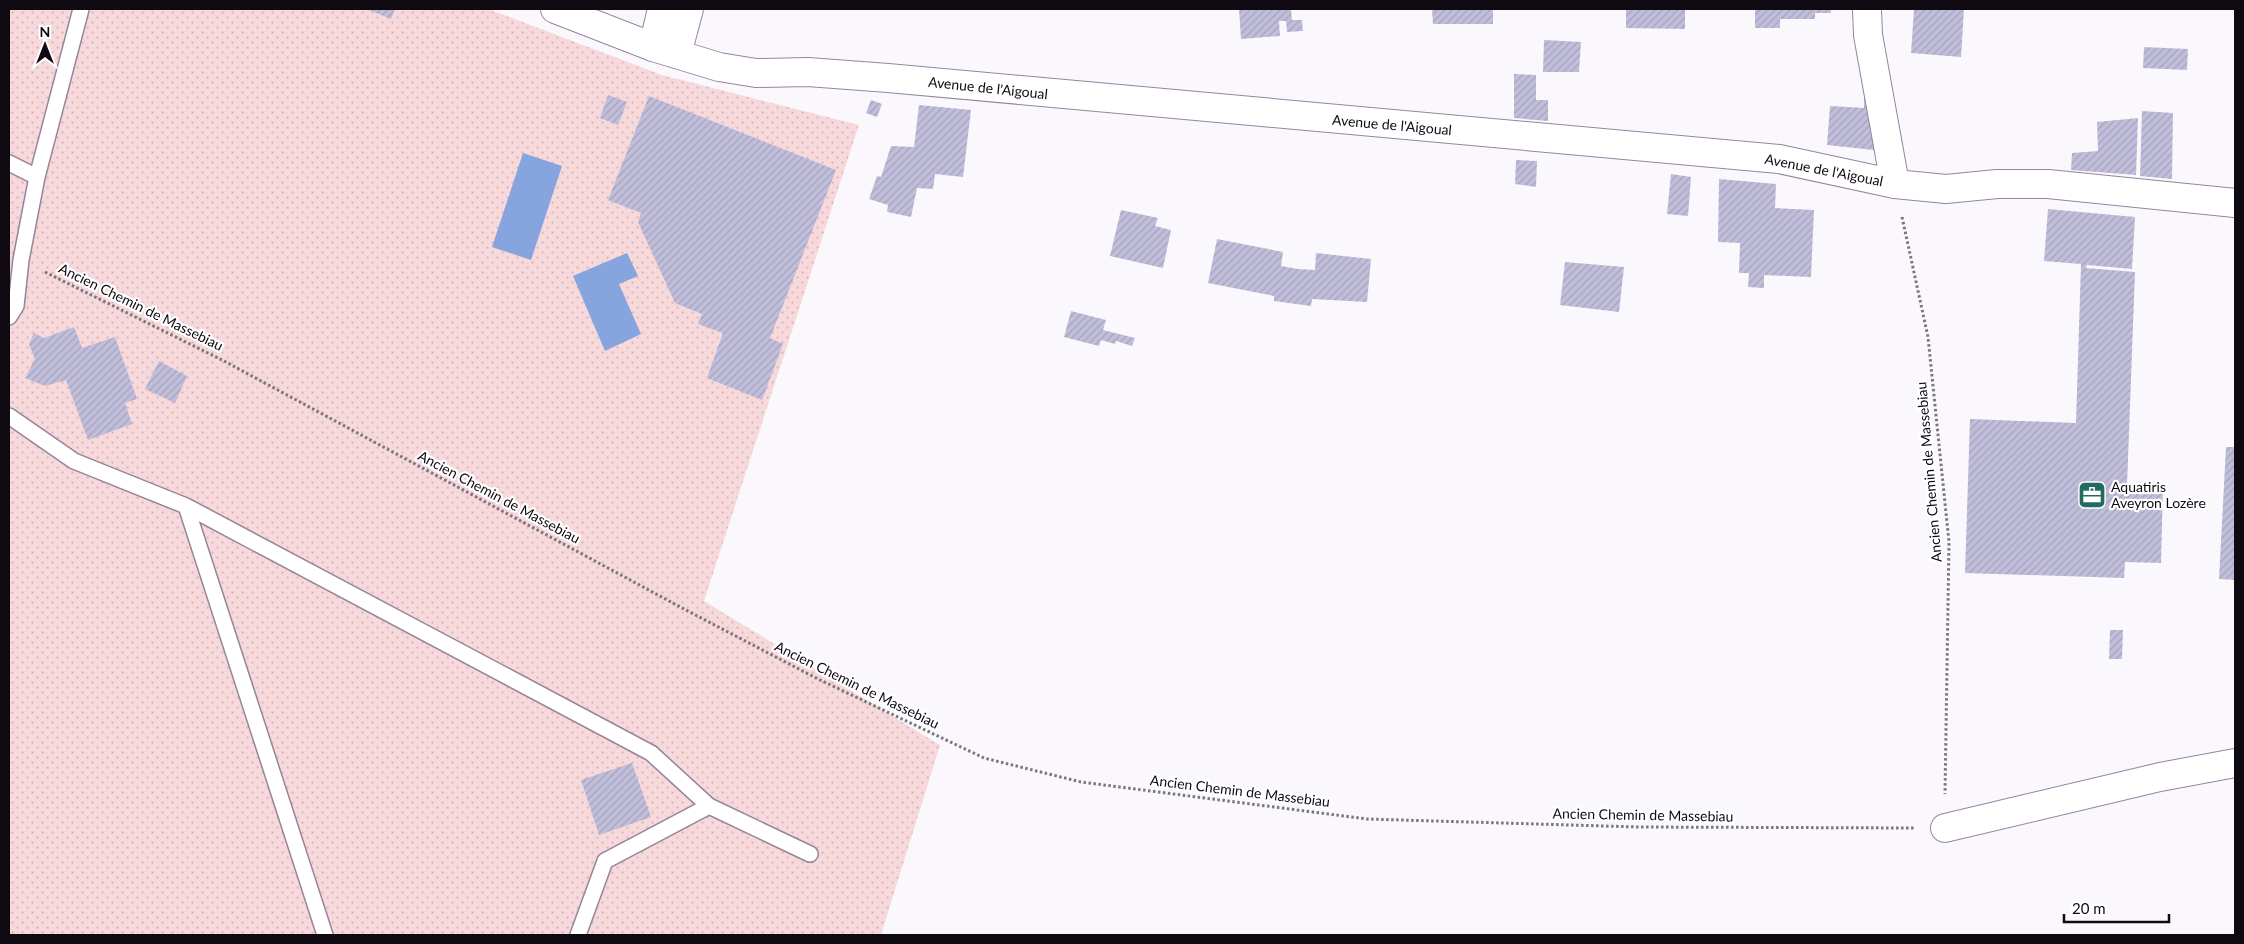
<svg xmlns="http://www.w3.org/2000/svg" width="2244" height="944" font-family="Lato,sans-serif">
<defs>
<pattern id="park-dots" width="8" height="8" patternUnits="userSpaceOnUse" patternTransform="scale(1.25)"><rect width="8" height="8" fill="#f7d8db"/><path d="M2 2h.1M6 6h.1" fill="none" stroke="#d3b8bb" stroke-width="1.8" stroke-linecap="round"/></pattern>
<pattern id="building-hatch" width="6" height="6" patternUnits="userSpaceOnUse" patternTransform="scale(1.25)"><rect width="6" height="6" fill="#c1bedb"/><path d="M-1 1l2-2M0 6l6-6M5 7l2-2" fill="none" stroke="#a5a2bb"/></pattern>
</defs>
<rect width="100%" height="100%" fill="#fbf8fd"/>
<path fill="url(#park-dots)" d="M9,9H488L662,75L859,125L704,601L940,745L881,935H9Z"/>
<path fill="#86a4de" d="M523,153L562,166L531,260L492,247Z
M627,253L638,276L619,284L641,334L605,351L573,276Z"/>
<path fill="url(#building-hatch)" d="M367,9H395L391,19Z
M1239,9H1291L1292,20H1302L1303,31L1287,32L1286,21H1279L1280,36L1241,39Z
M1432,9H1493V24H1433Z
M1626,9H1685V29L1626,28Z
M1755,9H1831V13H1815V19H1780V28H1755Z
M1914,9H1964L1961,57L1911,53Z
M1544,40L1581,42L1579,72H1543Z
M2144,47L2188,49L2187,70L2143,68Z
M1514,74L1536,75V100H1548V121L1514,118Z
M608,95L627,102L618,125L600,118Z
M649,96L836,170L770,338L783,344L762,400L707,378L723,333L698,324L702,314L675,303L638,222L641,213L608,200Z
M1864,97L1876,98L1883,151L1827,145L1830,106L1864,108Z
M871,100L882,104L877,117L866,113Z
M919,105L971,110L963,177L935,174L933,189L917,188L911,217L887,212L888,205L869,199L877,176L881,177L891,146L914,147Z
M2142,111L2173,113L2172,179L2140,176Z
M2138,118L2136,175L2071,170L2072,153L2098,151L2097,122Z
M1516,160L1537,161L1536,187L1515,184Z
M1671,174L1691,177L1688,216L1667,214Z
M1719,179L1776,184L1775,208L1814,210L1811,277L1764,275V288L1748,287L1749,273H1739L1740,243L1718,242Z
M2048,209L2135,217L2132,269L2087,265L2086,268L2135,272L2127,486L2163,487L2161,563L2125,562L2124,578L1965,573L1970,419L2076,423L2081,264L2044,261Z
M1121,210L1158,218L1155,226L1171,230L1163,268L1110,256Z
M1217,239L1283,252L1281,266L1298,269L1315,270L1316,253L1371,259L1367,302L1312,299L1311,306L1274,301V296L1208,283Z
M1565,262L1624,267L1619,312L1560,305Z
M1071,311L1106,320L1103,330L1135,338L1132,346L1116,341L1115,344L1101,340L1099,346L1064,337Z
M74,327L82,348L115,337L137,399L125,403L132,424L88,440L66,380L45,386L25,378L35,359L29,344L34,333L44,338Z
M159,361L187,376L175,403L145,389Z
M2226,447H2235V580L2219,579Z
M2110,630H2123L2122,659H2109Z
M632,763L651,817L599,835L581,780Z"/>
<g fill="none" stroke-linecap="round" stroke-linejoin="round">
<defs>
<path id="lane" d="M9,163L37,177
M9,317L16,306L21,260L37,177L81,9
M9,416L74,461L186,506L651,753L709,806L605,861L578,935
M186,506L325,935
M709,806L810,854"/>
<path id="street" d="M1867,9L1868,35L1895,184
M653,47L662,9
M677,54L689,9
M1945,828L2160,777L2235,763"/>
<path id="secondary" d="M555,9L653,47L719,67L756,73L808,72L888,78L1779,159L1895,184L1946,189L1997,184H2048L2235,203"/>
</defs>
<use href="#lane" stroke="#96849d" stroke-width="18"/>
<use href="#street" stroke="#96849d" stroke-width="30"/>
<use href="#secondary" stroke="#96849d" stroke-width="30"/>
<path stroke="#7a767d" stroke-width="3" stroke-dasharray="2.5 2.5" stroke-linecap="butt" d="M1902,217L1928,337L1949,542L1945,794
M45,272L224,361L684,609L818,679L984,758L1081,782L1367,819L1638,827L1915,828"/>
<use href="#lane" stroke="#fff" stroke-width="15"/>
<use href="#street" stroke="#fff" stroke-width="28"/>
<use href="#secondary" stroke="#fff" stroke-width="28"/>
</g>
<defs>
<symbol id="office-square" viewBox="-11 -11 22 22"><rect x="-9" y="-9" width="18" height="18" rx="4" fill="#236a60" stroke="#fff"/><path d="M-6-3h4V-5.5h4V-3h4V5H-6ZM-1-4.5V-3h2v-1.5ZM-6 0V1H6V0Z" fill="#fff"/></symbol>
</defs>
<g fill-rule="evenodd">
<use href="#office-square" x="2076" y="479" width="32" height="32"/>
</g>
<g text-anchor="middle" stroke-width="4.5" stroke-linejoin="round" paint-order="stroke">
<g font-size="14" fill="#0f0912" stroke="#fff">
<text transform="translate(988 88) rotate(6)" y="5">Avenue de l'Aigoual</text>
<text transform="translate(1392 125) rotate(5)" y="5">Avenue de l'Aigoual</text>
<text transform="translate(1824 170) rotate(11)" y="5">Avenue de l'Aigoual</text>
<text transform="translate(141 307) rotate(26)" y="5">Ancien Chemin de Massebiau</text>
<text transform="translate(1929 472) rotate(-95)" y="5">Ancien Chemin de Massebiau</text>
<text transform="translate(499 497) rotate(28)" y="5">Ancien Chemin de Massebiau</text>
<text transform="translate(857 685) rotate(26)" y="5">Ancien Chemin de Massebiau</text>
<text transform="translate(1240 791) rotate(7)" y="5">Ancien Chemin de Massebiau</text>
<text transform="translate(1643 815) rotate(1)" y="5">Ancien Chemin de Massebiau</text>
</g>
<g font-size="14" fill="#0f0912" stroke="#fff" text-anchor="start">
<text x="2111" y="492">Aquatiris<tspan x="2111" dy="16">Aveyron Lozère</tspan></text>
</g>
</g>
<rect width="2244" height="944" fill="none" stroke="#0f0912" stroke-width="20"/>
<g transform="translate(45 45)" stroke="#ffffff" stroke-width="4" paint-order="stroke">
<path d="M0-4L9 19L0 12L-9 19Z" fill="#0f0912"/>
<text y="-8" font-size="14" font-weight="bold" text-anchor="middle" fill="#0f0912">N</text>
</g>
<path d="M2064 914v8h105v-8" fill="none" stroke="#0f0912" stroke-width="2.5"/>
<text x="2072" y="914" font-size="15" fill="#0f0912" stroke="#ffffff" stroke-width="4" paint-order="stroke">20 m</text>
</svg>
